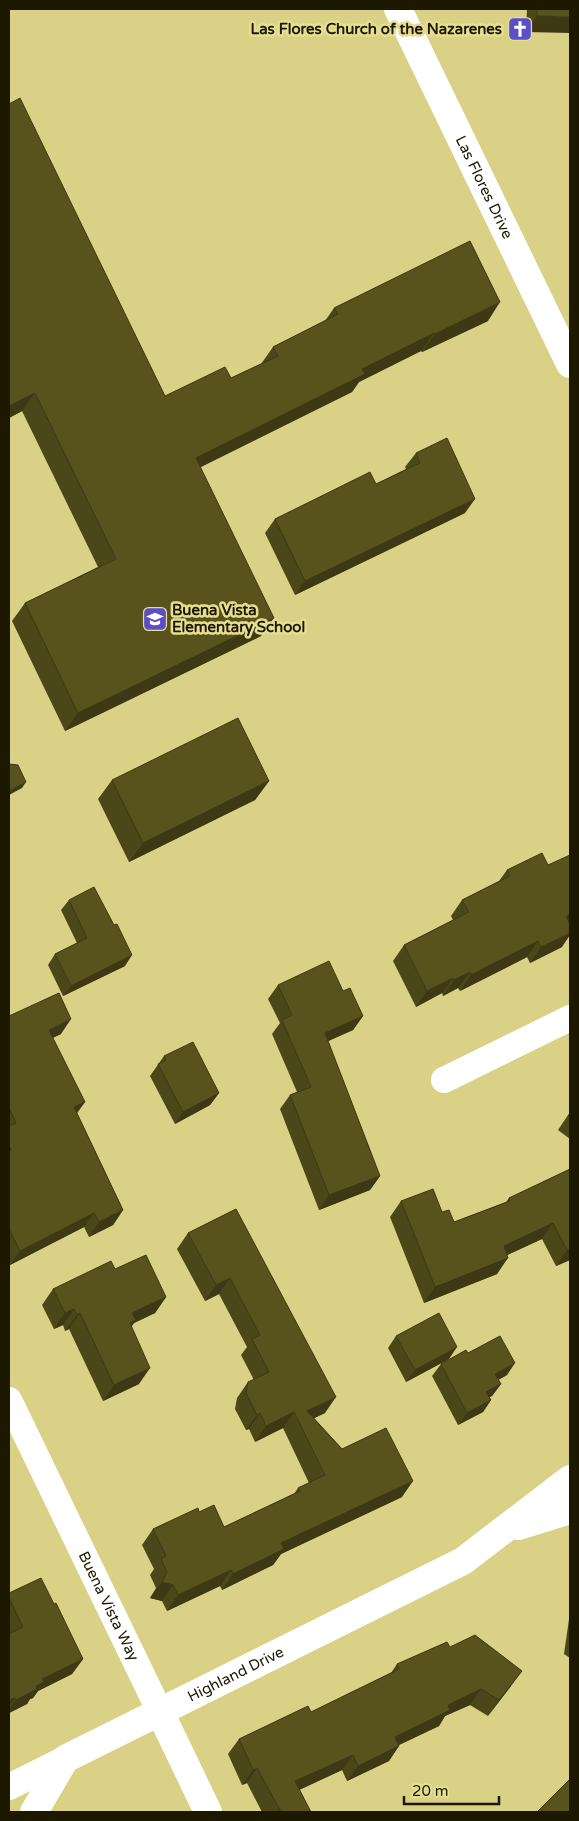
<svg xmlns="http://www.w3.org/2000/svg" width="579" height="1821" font-family="'Varela Round',sans-serif">
<rect width="100%" height="100%" fill="#d9d186"/>
<g fill="none" stroke-linecap="round" stroke-linejoin="round">
<g stroke="#fff" stroke-width="26">
<path d="M444,1080L570,1018"/>
<path id="s1" d="M9,1400L160,1712"/>
<path d="M9,1787L65,1759"/>
</g>
<g stroke="#fff" stroke-width="28">
<path id="s2" d="M398,9L570,364"/>
<path d="M519,1526L570,1510"/>
<path d="M160,1712L208,1812"/>
<path id="s3" d="M34,1812L65,1759L463,1561L570,1479"/>
</g>
</g>
<path fill="#4c4718" d="M527,9H570L526,32Z
M9,104L165,396L231,378L261,364L273,347L325,321L334,308L488,321L422,352L421,351L359,382L352,392L200,467L261,636L65,731L12,621L25,603L98,567L22,411L9,418Z
M416,453L465,513L295,595L265,533L275,519L376,484L406,469L405,467Z
M112,780L269,781L255,800L129,862L98,799Z
M507,870L562,947L530,963L527,957L460,991L458,988L443,996L442,993L416,1007L393,961L404,945L453,920L451,916L462,900L499,881Z
M69,900L125,966L63,996L48,965L55,954L77,943L61,910Z
M278,985L343,991L363,1016L353,1030L328,1041L380,1176L370,1190L319,1210L280,1109L290,1095L297,1092L272,1034L280,1023L268,999Z
M9,1016L61,1034L52,1038L85,1102L77,1113L123,1210L113,1225L89,1237L84,1227L10,1265L9,1263Z
M164,1056L219,1093L210,1105L175,1124L150,1076Z
M570,1112V1139L558,1130Z
M570,1169V1260L556,1266L542,1239L507,1255L497,1274L424,1303L390,1217L401,1201L442,1212L454,1222L506,1202L509,1198Z
M236,1209L325,1413L314,1418L342,1449L402,1497L281,1554L273,1565L222,1590L220,1586L167,1611L162,1601L150,1598L156,1588L150,1575L154,1569L142,1545L153,1529L199,1512L224,1527L294,1494L298,1488L309,1483L283,1428L255,1442L249,1429L246,1430L235,1409L237,1398L248,1382L254,1380L241,1355L247,1347L219,1294L205,1301L177,1249L188,1233Z
M115,1269L166,1297L155,1313L134,1323L131,1327L139,1384L103,1401L69,1329L65,1331L63,1325L54,1329L42,1305L53,1289Z
M396,1336L449,1359L406,1382L388,1348Z
M468,1353L507,1375L498,1380L501,1384L492,1396L489,1397L491,1400L483,1412L458,1425L432,1376L441,1364Z
M9,1593L54,1604L83,1659L72,1674L38,1691L33,1698L30,1699L27,1704L9,1713Z
M570,1612V1658L564,1654Z
M450,1647L511,1686L488,1716L470,1705L445,1716L439,1726L399,1745L389,1761L347,1781L342,1770L299,1790L311,1812H262L247,1783L242,1785L228,1754L239,1739L311,1712L391,1673L397,1664Z"/>
<path fill="#3e3914" d="M537,16L570,17V33L526,32Z
M500,302L488,321L422,352L435,334Z
M434,333L421,351L359,382L352,392L183,476L196,458L362,369Z
M35,393L22,411L9,418V406Z
M475,499L465,513L295,595L305,581Z
M274,618L261,636L65,731L78,713Z
M269,781L255,800L129,862L143,843Z
M26,782L22,788L9,795V791Z
M570,914V925L566,916Z
M570,933V935L562,947L530,963L541,947Z
M538,941L527,957L460,991L471,975Z
M132,955L125,966L63,996L71,986Z
M470,972L458,988L443,996L454,980Z
M453,978L442,993L416,1007L427,991Z
M363,1016L353,1030L315,1047L325,1033Z
M71,1019L61,1034L38,1045L49,1030Z
M219,1093L210,1105L175,1124L183,1112Z
M85,1102L74,1117V1107Z
M380,1176L370,1190L319,1210L329,1195Z
M123,1210L113,1225L89,1237L99,1222Z
M94,1213L84,1227L10,1265L20,1251Z
M553,1223L542,1239L492,1262L504,1246Z
M570,1249V1260L556,1266L567,1250Z
M508,1258L497,1274L424,1303L435,1287Z
M230,1278L219,1294L205,1301L216,1285Z
M166,1297L155,1313L134,1323L125,1336L132,1313Z
M74,1309L63,1325L54,1329L65,1313Z
M80,1313L69,1329L65,1331L77,1315Z
M457,1347L449,1359L406,1382L415,1370Z
M515,1363L507,1375L487,1386L495,1374Z
M150,1368L139,1384L103,1401L114,1385Z
M501,1384L492,1396L478,1403L486,1392Z
M336,1397L325,1413L300,1425L307,1411Z
M491,1400L483,1412L458,1425L467,1413Z
M294,1412L283,1428L255,1442L266,1426Z
M260,1413L249,1429L246,1430L257,1415Z
M413,1481L402,1497L281,1554L273,1565L222,1590L233,1574L281,1543Z
M231,1570L220,1586L167,1611L178,1595Z
M162,1582L173,1585L162,1601L150,1598Z
M83,1659L72,1674L38,1691L33,1698L30,1699L27,1704L9,1713V1709L16,1700L42,1679Z
M522,1671L511,1686L488,1716L499,1700Z
M481,1689L470,1705L445,1716L439,1726L384,1752L395,1737L448,1705Z
M15,1698L9,1706V1700Z
M399,1746L389,1761L347,1781L358,1766Z
M353,1755L342,1770L284,1797L295,1781Z
M257,1768L247,1783L242,1785L253,1770Z"/>
<path fill="#58521c" stroke="#3e3914" d="M537,9H570V17L537,16Z
M20,98L165,396L225,367L231,378L278,356L273,347L338,314L334,308L470,241L500,302L435,334L434,333L362,369L365,374L196,458L274,618L78,713L25,603L116,559L35,393L9,406V104Z
M447,438L475,499L305,581L275,519L370,472L376,484L420,463L416,453Z
M238,718L269,781L143,843L112,780Z
M9,764L18,765L26,782L9,791Z
M542,853L548,865L570,855V914L566,916L570,925V933L541,947L538,941L471,975L470,972L454,980L453,978L427,991L404,945L469,912L462,900L510,876L507,870Z
M94,887L114,925L117,924L132,955L71,986L55,954L87,938L69,900Z
M329,961L343,991L350,988L363,1016L325,1033L380,1176L329,1195L290,1095L311,1087L282,1020L292,1015L278,985Z
M59,993L71,1019L49,1030L85,1102L74,1107L123,1210L99,1222L94,1213L20,1251L9,1229V1151L11,1150L9,1145V1126L16,1123L9,1108V1016Z
M193,1042L219,1093L183,1112L158,1064L166,1060L164,1056Z
M570,1169V1249L567,1250L553,1223L504,1246L508,1258L435,1287L401,1201L433,1189L442,1212L449,1210L454,1222L510,1201L509,1198Z
M236,1209L336,1397L307,1411L342,1449L386,1428L413,1481L281,1543L284,1549L233,1574L231,1570L178,1595L173,1585L162,1582L167,1572L161,1559L166,1556L153,1529L198,1508L199,1512L214,1505L224,1527L300,1491L298,1488L325,1475L294,1412L266,1426L260,1413L257,1415L246,1393L248,1382L269,1372L252,1339L260,1335L230,1278L216,1285L188,1233Z
M146,1255L166,1297L132,1313L136,1320L130,1323L150,1368L114,1385L80,1313L77,1315L74,1309L65,1313L53,1289L111,1261L115,1269Z
M439,1313L457,1347L415,1370L396,1336Z
M500,1336L515,1363L495,1374L501,1384L486,1392L491,1400L467,1413L441,1364L466,1350L468,1353Z
M41,1578L54,1604L56,1603L83,1659L42,1679L44,1682L36,1686L37,1689L16,1700L15,1698L9,1700V1634L23,1627L9,1598V1593Z
M475,1635L522,1671L499,1700L481,1689L448,1705L450,1710L395,1737L399,1746L358,1766L353,1755L295,1781L311,1812H281L257,1768L253,1770L239,1739L308,1706L311,1712L399,1669L397,1664L447,1642L450,1647Z
M570,1779V1812H537Z"/>
<defs>
<symbol id="church-square" viewBox="-11 -11 22 22"><rect x="-9" y="-9" width="18" height="18" rx="4" fill="#5b4ec6" stroke="#e6de92"/><path d="M-1.2-6h2.4v3.5h3.3v2.4h-3.3V6h-2.4V-.1h-3.3v-2.4h3.3Z" fill="#fff"/></symbol>
<symbol id="school-square" viewBox="-11 -11 22 22"><rect x="-9" y="-9" width="18" height="18" rx="4" fill="#5b4ec6" stroke="#e6de92"/><path d="M0-5L7-2L0 1L-7-2ZM-4 1L0 2.5L4 1V4Q0 6-4 4Z" fill="#fff"/></symbol>
</defs>
<g fill-rule="evenodd">
<use href="#church-square" x="506" y="15" width="28" height="28"/>
<use href="#school-square" x="141" y="605" width="28" height="28"/>
</g>
<g text-anchor="middle" stroke-width="5" stroke-linejoin="round" paint-order="stroke">
<g font-size="15" font-weight="bold" fill="#1d1900" stroke="#e6de92" text-anchor="end">
<text x="502" y="34">Las Flores Church of the Nazarenes</text>
<text x="172" y="615" text-anchor="start">Buena Vista<tspan x="172" dy="17">Elementary School</tspan></text>
</g>
<g font-size="15" fill="#1d1900" stroke="#e6de92">
<text dy="5" stroke="none"><textPath href="#s2" startOffset="198">Las Flores Drive</textPath></text>
<text dy="5" stroke="none"><textPath href="#s1" startOffset="229">Buena Vista Way</textPath></text>
<text dy="5" stroke="none"><textPath href="#s3" startOffset="252">Highland Drive</textPath></text>
</g>
</g>
<rect width="579" height="1821" fill="none" stroke="#1d1900" stroke-width="20"/>
<path d="M404 1796v8h95v-8" fill="none" stroke="#1d1900" stroke-width="2.5"/>
<text x="412" y="1796" font-size="15" fill="#1d1900" stroke="#e6de92" stroke-width="4" paint-order="stroke">20 m</text>
</svg>
